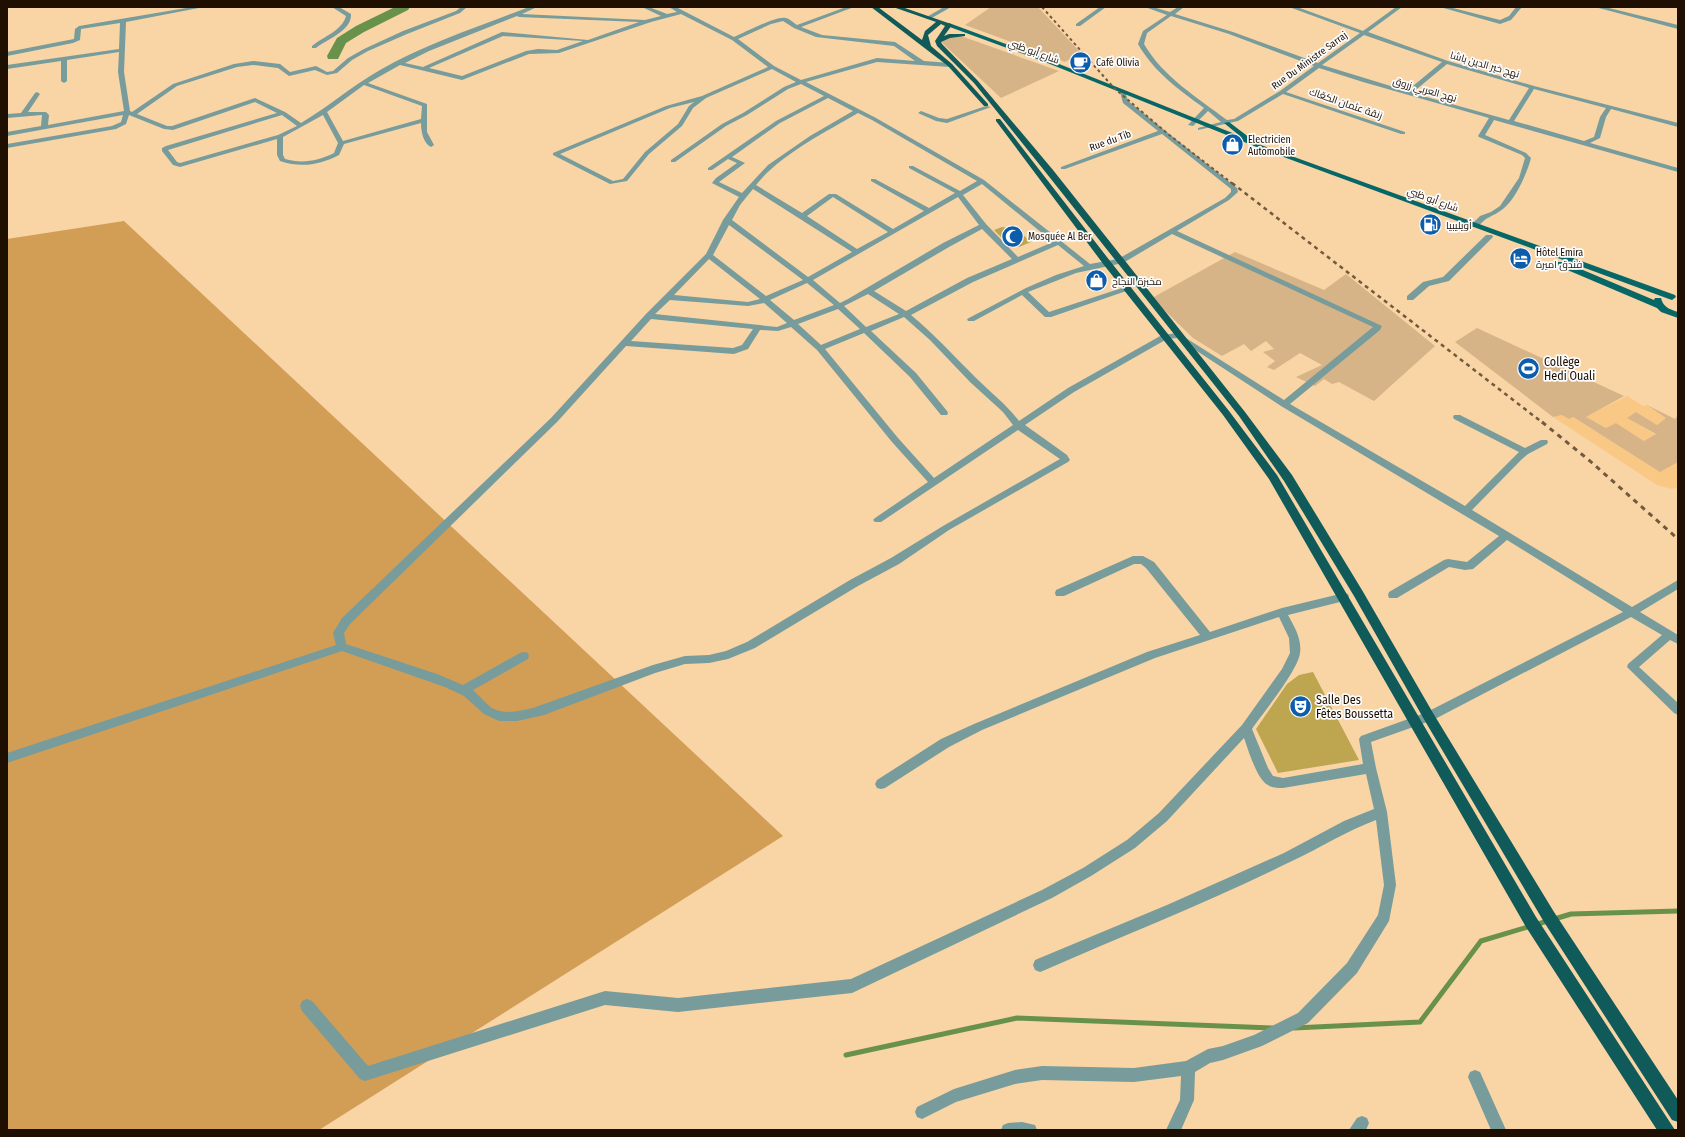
<svg xmlns="http://www.w3.org/2000/svg" width="1685" height="1137" font-family="'Fira Sans Condensed',Cairo,sans-serif">
<rect width="100%" height="100%" fill="#f9d4a5"/>
<path fill="#fac885" d="M1627,396L1643,406L1647,405L1667,418L1657,425L1636,412L1628,418L1656,435L1644,441L1616,423L1607,428L1585,417Z
M1562,415L1569,418L1572,417L1660,471L1678,462V487L1672,489L1657,485L1553,417Z"/>
<path fill="#d7b487" d="M991,7H1038L1081,53L1065,62L965,25Z
M961,36L1059,71L1001,98L938,39Z
M1235,252L1324,290L1346,274L1435,346L1374,401L1339,382L1332,384L1324,379L1315,386L1296,377L1322,365L1300,353L1274,370L1267,367L1275,361L1263,352L1274,349L1266,341L1251,351L1244,344L1222,356L1193,338L1152,298Z
M1477,328L1624,396L1586,417L1606,428L1616,423L1644,441L1656,434L1627,418L1636,412L1657,425L1666,418L1647,405L1675,419L1678,415V462L1660,472L1573,417L1569,419L1562,415L1553,417L1455,342Z"/>
<path fill="#d29d55" d="M124,221L783,836L319,1130H7V239Z"/>
<g fill="none" stroke-linecap="round" stroke-linejoin="round">
<path stroke="#68924b" stroke-width="5" d="M1294,1028L1420,1022L1481,941L1571,914L1678,911
M846,1055L1017,1018L1273,1028"/>
<path fill="#68924b" fill-rule="evenodd" d="M395,7H410L408,10L364,32L346,43L338,59H328L327,56L337,38L356,26Z"/>
</g>
<path fill="#bea550" d="M1002,227L1016,229L1031,242L1019,247L1016,243H1007L994,230Z
M1313,672L1359,760L1278,773L1256,729L1287,684L1299,675Z"/>
<g fill="none" stroke-linecap="round" stroke-linejoin="round">
<path fill="#779c9b" fill-rule="evenodd" d="M192,7H204L126,22L124,72L130,111L132,112L173,84L234,64L253,61L280,64L290,72L316,66L327,72L333,71L348,58L364,49L403,31L456,11L461,7H467L460,13L407,34L368,51L352,60L337,73L327,75L315,70L289,76L278,68L253,65L237,67L177,86L137,114L167,126H172L255,98L285,112L301,123C328,107 352,86 380,70C425,44 481,26 529,7H537L522,14L645,20L661,16L642,7H649L667,14L677,12L669,7H676L734,37C744,33 777,15 786,18C790,19 794,23 797,25L846,7H854L801,27L822,35L895,42L924,61L950,63L953,65L950,67L877,62L806,82L876,118L984,180L1090,264L1118,259L1225,198L1231,192V189L1162,134L1065,169H1061V167L1158,131L1123,103L1120,92L1125,91L1128,101L1237,188L1238,192L1229,200L1177,231L1382,326L1380,330L1290,404L1465,506L1519,452L1454,419L1453,417L1454,415H1460L1525,448L1541,440H1547L1548,442L1547,444L1528,454L1522,459L1472,510L1632,607L1678,580V589L1640,612L1678,635V644L1670,640L1639,667L1678,703V715L1674,713L1627,667L1628,664L1662,635L1631,617L1433,720L1371,742L1376,768L1387,812L1396,885L1389,921L1357,973L1308,1023L1262,1046L1223,1060L1210,1063L1195,1072L1194,1100L1181,1130H1166L1180,1100L1181,1076L1134,1082L1042,1080L1015,1084L956,1102L922,1119L917,1117L915,1112L917,1107L954,1089L1015,1070L1042,1066L1134,1068L1186,1061L1208,1049L1223,1046L1254,1035L1298,1013L1347,963L1378,915L1384,885L1376,820C1346,831 1320,848 1292,861C1211,901 1127,934 1045,970L1040,972L1035,970L1033,965L1035,960L1167,905L1284,853L1344,821L1374,809L1366,774L1283,788C1278,788 1272,788 1268,785C1257,780 1248,749 1244,738L1167,821L1135,848L1091,876L1052,898L852,993L678,1012L605,1005L365,1081L360,1079L302,1011L300,1006L302,1001L307,999L312,1001L368,1066L605,991L678,998L851,979L1042,890L1083,868L1127,840L1159,813L1242,725L1282,669L1290,653L1289,638L1279,617L1155,658L982,730L949,747L885,788L881,789L877,788L875,784L877,780L941,739L974,724L1147,652L1200,635L1146,568L1141,564H1134L1064,596H1056L1055,593L1056,590L1133,556H1143L1154,562L1210,632L1282,608L1344,593L1348,594L1349,597L1348,600L1288,615C1294,626 1302,639 1300,653C1298,670 1264,712 1252,729L1268,768L1273,776L1283,778L1363,764L1359,739L1361,736L1425,713L1623,612L1507,540L1473,569L1465,570L1449,567L1397,598H1389L1388,595L1389,592L1444,560L1448,559L1467,562L1499,536L1281,406L1177,338L1167,339L1074,392L1025,425L1067,455L1070,460L1068,462L949,530L899,564L858,586L755,648L728,659L709,663L685,664L655,673L544,715L517,721H499L484,714L464,696L445,687L342,651L7,763V753L336,645L333,633L342,618L551,418L646,314L706,254L723,220L739,197L712,183L716,178L737,163L728,159L712,170H708V168L776,121L824,96L801,84L788,89L747,115L726,126L675,162H671V160L722,124L743,113L784,87L796,82L772,69L706,98L693,108L682,126L649,154L627,181L610,184L553,155V153L666,106L702,96L768,67L732,40L681,14L651,22L559,53L529,54L462,80L400,65L368,83L427,104V132L434,145L431,147C423,143 421,131 421,123L344,144L339,155C320,165 301,168 280,161L277,155V139L180,167L173,165L162,151V148L166,146L277,113L255,102L173,130L164,129L129,115L126,124L116,129L7,148V144L112,126L121,122L123,115L7,136V132L41,126L42,115L7,118V114L21,113L35,93L37,92L40,94L28,112H46L49,115L48,125L124,111L118,72L119,52L67,60V81L64,83L61,81V61L7,69V65L119,49L120,23L81,29L80,40L73,43L7,56V52L74,39L75,29L79,26ZM517,16L519,17L639,22L588,40L502,32L423,67L405,63L429,51ZM783,21L794,28L816,37L894,46L915,61L877,58L801,80L774,66L738,39L771,24ZM503,36L583,41L557,50L538,49L526,51L462,76L429,68ZM364,85L422,106L421,119L343,141L327,112ZM828,98L853,111L810,136L768,165L742,193L719,182L745,163L732,157L780,123ZM694,102L689,106L678,124L645,152L623,179L613,181L560,154L670,108ZM858,113L872,120L977,181L960,191L913,166H909V168L955,193L929,208L875,179H871V181L924,211L893,229L836,194H829L802,213L756,185C781,154 824,133 858,113ZM282,115L297,126L278,135L180,163L177,162L168,150ZM323,115L338,143L334,153C318,161 302,164 285,159L283,155V137ZM982,184L1053,242L1018,257L986,224L963,195ZM753,189L852,252L808,277L732,220L740,205ZM833,197L888,232L857,249L807,216ZM958,197L979,225L943,243L848,299L840,303L813,280ZM729,225L803,280L766,296L713,255ZM982,229L1012,259L967,278L906,311L874,291L949,247ZM1172,234L1373,327L1284,400L1178,333L1162,335L1068,388L1019,421C1006,404 990,392 975,377C954,356 934,334 911,315L973,282L1058,245L1084,266L1056,275L1026,288L967,319L968,321H974L1022,295L1045,317H1051L1132,289L1131,287H1125L1049,312L1028,292L1076,273L1123,263ZM709,259L760,299L748,302L674,295ZM807,283L834,305L794,320L770,300ZM868,294L899,314L866,327L844,306ZM670,300L748,306L764,303L787,323L777,327L655,314ZM838,309L860,329L821,345L798,324ZM904,317L930,340L970,382L1003,412L1013,425L934,478L898,438L825,349L864,333L910,377L941,415H947L948,413L947,411L916,373L871,331ZM651,319L753,329L742,345L733,348L631,341ZM791,327L817,350L892,442L928,482L875,518L873,520L875,522H881L1018,430L1060,459L943,526L891,558L850,580L747,642L726,651L709,655L685,656L653,665L533,708C521,711 504,715 492,708C485,703 480,696 473,690L528,659L529,656L528,653L524,652L520,653L463,685L437,674L346,644L344,633L350,624L557,422L626,346L734,354L748,349L760,330L778,331Z
M332,7H339L351,14C352,31 327,39 316,48H312V46C324,36 342,31 346,16Z
M944,7H951L930,19L925,18Z
M1100,7H1106L1080,26H1076V24Z
M1145,7H1153L1170,12L1178,7H1184L1175,14L1233,32L1318,63L1360,33L1289,7H1297L1363,31L1396,7H1402L1368,32L1448,61L1534,86L1678,123V127L1611,109L1606,117L1600,138L1590,143L1678,168V172L1494,120L1485,135L1526,153L1531,158C1527,173 1516,199 1503,209C1493,217 1486,216 1478,227H1472L1471,225L1480,216L1491,212L1500,206L1519,178L1525,158L1522,155L1479,137L1478,136L1489,118L1363,82L1319,68L1286,92L1405,132V134H1401L1283,94L1238,121L1198,130V128L1221,122L1208,111L1193,126L1188,125L1204,108C1179,90 1154,72 1138,44L1143,31L1167,15ZM1171,16L1229,34L1314,66L1280,91L1234,119L1227,120C1198,98 1163,77 1144,44L1147,33ZM1364,35L1442,62L1407,91L1322,65ZM1447,64L1529,88L1509,120L1412,93ZM1534,89L1606,108L1600,117L1594,137L1584,141L1514,121Z
M1440,7H1449L1500,20L1509,16L1516,7H1522L1511,20L1500,24Z
M986,106L991,107L947,123L936,121L918,113L921,111L939,118L947,119Z
M1486,235H1492L1493,237L1449,281L1429,286L1413,300H1407V296L1423,282L1443,277Z
M1475,1070L1480,1072L1506,1130H1491L1468,1077L1470,1072Z
M1362,1116L1367,1118L1369,1123L1366,1130H1349L1357,1118Z
M1022,1122L1035,1125L1037,1130H1001L1003,1125L1008,1123Z"/>
<path fill="#779c9b" fill-rule="evenodd" d="M1595,7H1605L1678,25V29Z"/>
<path fill="#066766" fill-rule="evenodd" d="M949,23L1044,58L1240,136L1224,123L1229,122L1250,138L1251,140L1258,144L1675,295L1676,297L1672,300L1669,299L1254,146L1040,60L947,26L946,25Z
M1558,262H1564L1654,300L1655,298H1661C1663,307 1669,309 1678,312V318L1661,312L1657,308L1558,266Z"/>
<path fill="#105b5a" fill-rule="evenodd" d="M871,7H878L922,40L925,31L936,22L893,7H902L951,24L952,25L944,36L949,34H965V36L950,38L941,42L942,44L978,81L1053,170L1245,412L1292,475L1362,590L1433,713L1554,912L1678,1100V1122L1672,1120L1544,922L1425,721L1354,596L1284,481L1239,416L1047,174L974,83L937,46L935,41L945,26L941,24L928,35L931,46L952,64L988,104V106H984L948,66Z
M996,119H1000L1110,261L1229,411L1277,475L1536,917L1675,1130H1657L1526,927L1269,479L1223,415L1104,265L996,121Z"/>
<path stroke="#715a3f" stroke-width="2" stroke-dasharray="3 3" stroke-linecap="butt" d="M1042,7L1114,88L1168,134L1233,184"/>
<path stroke="#715a3f" stroke-width="2.5" stroke-dasharray="4 4" stroke-linecap="butt" d="M1232,183L1543,423"/>
<path stroke="#715a3f" stroke-width="3" stroke-dasharray="5 5" stroke-linecap="butt" d="M1542,422L1590,461L1678,539"/>
</g>
<defs>
<symbol id="cafe-disc" viewBox="-11 -11 22 22"><circle r="9.5" fill="#0c5dab" stroke="#fcfcfc"/><path d="M-5.5-4.5H6V0H3Q3 3.5 0 3.5H-2.5Q-5.5 3.5-5.5 0ZM3-3.2v2h1.7v-2ZM-6 4.5H4V6H-6Z" fill="#fff"/></symbol>
<symbol id="shop-disc" viewBox="-11 -11 22 22"><circle r="9.5" fill="#0c5dab" stroke="#fcfcfc"/><path d="M-5-2.5h2.3a2.7 3.5 0 0 1 5.4 0H5L5.5 6h-11ZM-1.5-2.5h3a1.5 2.3 0 0 0-3 0Z" fill="#fff"/></symbol>
<symbol id="fuel-disc" viewBox="-11 -11 22 22"><circle r="9.5" fill="#0c5dab" stroke="#fcfcfc"/><path d="M-5.5-6h7V0h2V4h1.3V-2.5L3-4.5l.8-.8L6-3V5H2.5V1h-1V6h-7ZM-4.2-4.7v3.2H.2V-4.7Z" fill="#fff"/></symbol>
<symbol id="mosque-disc" viewBox="-11 -11 22 22"><circle r="9.5" fill="#0c5dab" stroke="#fcfcfc"/><path d="M3.5-4.9A6 6 0 1 0 3.5 4.9A5 5 0 1 1 3.5-4.9Z" fill="#fff"/></symbol>
<symbol id="hotel-disc" viewBox="-11 -11 22 22"><circle r="9.5" fill="#0c5dab" stroke="#fcfcfc"/><path d="M-6-4.5h1.5V1H6V5H4.5V3h-9V5H-6ZM-4 0a1.8 1.8 0 1 1 3.6 0ZM.5 0V-2.5h3Q6-2.5 6 0Z" fill="#fff"/></symbol>
<symbol id="stadium-disc" viewBox="-11 -11 22 22"><circle r="9.5" fill="#0c5dab" stroke="#fcfcfc"/><path d="M0-5a6.5 5 0 1 0 0 10a6.5 5 0 1 0 0-10ZM-3.5-1.8h7v3.6h-7Z" fill="#fff"/></symbol>
<symbol id="theatre-disc" viewBox="-11 -11 22 22"><circle r="9.5" fill="#0c5dab" stroke="#fcfcfc"/><path d="M-5-5.5Q0-4 5-5.5V0Q5 5 0 6Q-5 5-5 0ZM-3.3-2.5H-1v1.5H-3.3ZM1-2.5H3.3v1.5H1ZM-2.8 1Q0 5.5 2.8 1Z" fill="#fff"/></symbol>
</defs>
<g fill-rule="evenodd">
<use href="#cafe-disc" x="1068" y="50" width="25" height="25"/>
<use href="#shop-disc" x="1220" y="132" width="25" height="25"/>
<use href="#fuel-disc" x="1418" y="212" width="25" height="25"/>
<use href="#mosque-disc" x="1000" y="224" width="25" height="25"/>
<use href="#hotel-disc" x="1508" y="246" width="25" height="25"/>
<use href="#shop-disc" x="1084" y="268" width="25" height="25"/>
<use href="#stadium-disc" x="1516" y="356" width="25" height="25"/>
<use href="#theatre-disc" x="1288" y="694" width="25" height="25"/>
</g>
<g text-anchor="middle" stroke-width="3.5" stroke-linejoin="round" paint-order="stroke">
<g font-size="10" fill="#1e0f00" stroke="#fcfcfc">
<text transform="translate(1034 51) rotate(20)" y="4">شارع أبو ظبي</text>
<text transform="translate(1309 60) rotate(-36)" y="4">Rue Du Ministre Sarraj</text>
<text transform="translate(1485 64) rotate(16)" y="4">نهج خير الدين باشا</text>
<text transform="translate(1425 89) rotate(16)" y="4">نهج العربي زروق</text>
<text transform="translate(1346 103) rotate(19)" y="4">زنقة عثمان الكعّاك</text>
<text transform="translate(1110 140) rotate(-20)" y="4">Rue du Tib</text>
<text transform="translate(1433 199) rotate(20)" y="4">شارع أبو ظبي</text>
</g>
<g font-size="10" fill="#1e0f00" stroke="#fcfcfc" text-anchor="start">
<text x="1096" y="66">Café Olivia</text>
<text x="1248" y="143">Electricien<tspan x="1248" dy="12">Automobile</tspan></text>
<text x="1446" y="229">أويليبيا</text>
<text x="1028" y="240">Mosquée Al Ber</text>
<text x="1536" y="256">Hôtel Emira<tspan x="1536" dy="12">فندق اميرة</tspan></text>
<text x="1112" y="285">مخبزة النجاح</text>
</g>
<g font-size="12" fill="#1e0f00" stroke="#fcfcfc" text-anchor="start">
<text x="1544" y="366">Collège<tspan x="1544" dy="14">Hedi Ouali</tspan></text>
<text x="1316" y="704">Salle Des<tspan x="1316" dy="14">Fêtes Boussetta</tspan></text>
</g>
</g>
<rect width="1685" height="1137" fill="none" stroke="#1e0f00" stroke-width="16"/>
</svg>
